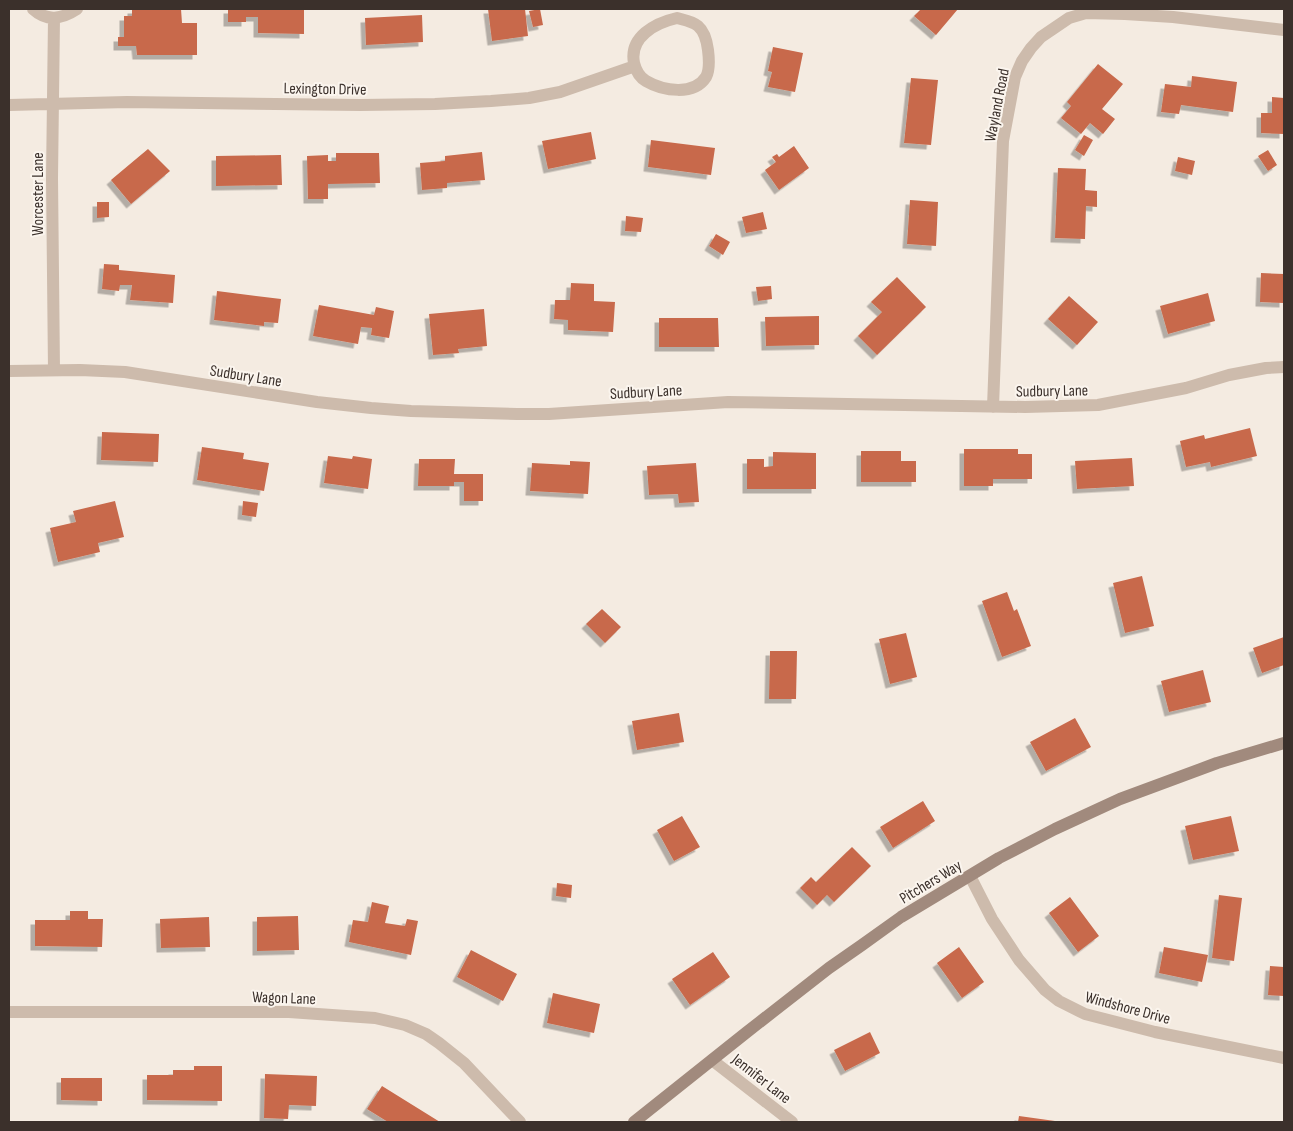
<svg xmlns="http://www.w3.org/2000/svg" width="1293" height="1131" font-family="'Sofia Sans Condensed',sans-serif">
<defs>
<filter id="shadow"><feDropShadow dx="-4.5" dy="4.5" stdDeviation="0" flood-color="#0004"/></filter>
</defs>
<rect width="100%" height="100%" fill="#f4ebe1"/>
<path fill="#c8694b" filter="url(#shadow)" d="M132,9H181L182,23H197V55H137L136,46H118V37H124V16H132Z
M228,9H304V34L258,33V17H246V22H228Z
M488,9H525L528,36L492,41Z
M540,9L543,25L533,27L529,11Z
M921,9H958L936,35L914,16Z
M422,15L423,42L366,45L365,18Z
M773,47L803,53L795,92L768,87L772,72L768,71Z
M1098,64L1123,84L1102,109L1115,119L1103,134L1090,123L1081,134L1061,118L1071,106L1067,102Z
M1192,76L1237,82L1233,112L1181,105L1179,114L1161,112L1165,84L1191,87Z
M911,78L938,80L931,145L904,143Z
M1272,97L1284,98V134L1261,133V113H1272Z
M591,132L596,159L548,169L542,141Z
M1084,135L1093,140L1084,156L1075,150Z
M651,140L715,148L711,175L648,167Z
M794,146L809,168L779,190L765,170L776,162L772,157L777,154L779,157Z
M148,149L170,171L131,204L111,180Z
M1268,150L1277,165L1268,171L1258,156Z
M482,152L485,180L447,183V188L422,190L420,163L445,161V156Z
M336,153H379L380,183L328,184V199H308L307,156L328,155V161H336Z
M281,155L282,185L216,186V156Z
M1178,157L1195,161L1192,175L1175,171Z
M1058,168L1086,169L1085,190L1097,191V207L1086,206L1085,239L1055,238Z
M910,200L938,202L936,246L907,244Z
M97,202H109V217L97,218Z
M763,212L767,229L746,233L742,217Z
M626,216L643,218L641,232L625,231Z
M716,234L730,242L723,255L709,246Z
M104,264L119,265V270L175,275L173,303L130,300L132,285H120L119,291L102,289Z
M1261,273L1284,274V303L1260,302Z
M897,277L926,307L877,355L858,336L882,312L871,302Z
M571,283L594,284V301L615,302L613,332L568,330V320L554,319L555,300H570Z
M771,286L772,299L758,301L756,287Z
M217,291L281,299L278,323L264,322V326L214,320Z
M1208,293L1215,321L1168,334L1160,306Z
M1069,296L1098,322L1077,345L1048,319Z
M319,305L374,315L376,307L394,311L389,338L371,335L372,328L361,327L358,344L313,336Z
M484,309L487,346L458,349L459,353L433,355L429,314Z
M819,316V345L766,346L765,317Z
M659,318H718L719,347H659Z
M1250,428L1257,456L1211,467L1210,462L1186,467L1180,441L1204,435L1205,439Z
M102,432L159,434L158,462L101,460Z
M202,447L244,453L243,459L269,463L264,491L197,480Z
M964,449H1018V454H1032V479H993V486H964Z
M861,451H901V461H916V482H861Z
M773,452L816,453V489H747V459H764V467L773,466Z
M328,456L352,459L353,456L372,459L368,489L324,483Z
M1132,458L1134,486L1077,489L1075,461Z
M419,459H455L454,474H483V501H464V482H454V486H418Z
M570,461L590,462L588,494L530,491L532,463L570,465Z
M696,463L699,502L679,503L678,494L649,495L647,466Z
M115,501L124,537L98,543L100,552L58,562L50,528L76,522L73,511Z
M243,501L258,503L256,517L242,515Z
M1142,576L1154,626L1125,633L1113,583Z
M1007,592L1014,611L1017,609L1031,646L1002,657L982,601Z
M602,609L621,627L605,643L586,624Z
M906,633L917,677L890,684L879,639Z
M1284,637V665L1262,673L1253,648Z
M770,651H797L796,699H769Z
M1203,670L1211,702L1169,712L1161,681Z
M679,713L684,742L637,750L632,721Z
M1075,718L1091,747L1046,771L1030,742Z
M923,801L935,821L893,848L880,827Z
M682,816L700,847L674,861L657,830Z
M1231,816L1239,851L1193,860L1185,826Z
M852,847L871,866L834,902L827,895L817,905L800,888L811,877L816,882Z
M557,883L572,885L571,898L556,896Z
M1219,895L1242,898L1234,961L1212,958Z
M1070,897L1099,936L1078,952L1049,913Z
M372,902L389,906L385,923L405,926L407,919L418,921L411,955L349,942L353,920L368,922Z
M70,911H88V919H103L102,947L35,946V920H70Z
M298,916L299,950L257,951V917Z
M209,917L210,947L161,948L160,919Z
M959,947L984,982L962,998L937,963Z
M1164,947L1208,955L1202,982L1159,973Z
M471,950L517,974L503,1001L457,977Z
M713,952L730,977L690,1005L672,979Z
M1270,966L1284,967V996L1268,995Z
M553,993L600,1004L594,1033L547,1023Z
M870,1032L880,1053L845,1071L834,1050Z
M194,1066H222V1101L147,1100V1075H173V1070H194Z
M265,1074L317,1076L316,1106L289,1105L288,1119L264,1118Z
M61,1078H102V1101L61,1100Z
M382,1086L440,1122H388L367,1109Z
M1019,1116L1055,1121L1054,1122H1018Z"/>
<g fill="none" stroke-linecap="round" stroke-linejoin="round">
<path stroke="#cdbbac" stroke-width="12" d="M33,9C47,22 62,19 77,9
M677,18C684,20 692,21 698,26C705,32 707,42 708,50C709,58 710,70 706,77C694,96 663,91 646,81C639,77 636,71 634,63C629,37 655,23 677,18Z
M9,105L127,102L360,105L435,104L491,101L529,98L560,92L635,66
M54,370L52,178L54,18
M9,371L80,370L125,372L317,402L371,408L411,411L517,414H549L728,402L1025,407L1098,405L1186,388L1229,375L1266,368L1284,367
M993,407L1003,141L1015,77L1022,61L1031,48L1041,37L1069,18L1086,13L1125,14L1173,17L1284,30
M970,876L992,919L1019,960L1045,990L1059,1001L1085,1014L1155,1032L1284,1058
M9,1012H289L375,1018L405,1025L426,1034L439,1043L464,1063L520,1122
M712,1060L792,1122"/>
<path stroke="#a18a7d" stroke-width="12" d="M634,1122L747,1032L829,968L862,945L901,917L999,858L1055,829L1120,799L1217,763L1284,743"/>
</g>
<g text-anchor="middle" stroke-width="4" stroke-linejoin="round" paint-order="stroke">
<g font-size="16" fill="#3b302b" stroke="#fbf5ee">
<text transform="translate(325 88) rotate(1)" y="6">Lexington Drive</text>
<text transform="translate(996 105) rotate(-79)" y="6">Wayland Road</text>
<text transform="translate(37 194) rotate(-90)" y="6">Worcester Lane</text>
<text transform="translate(246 375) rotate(9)" y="6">Sudbury Lane</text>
<text transform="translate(1052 390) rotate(-1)" y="6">Sudbury Lane</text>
<text transform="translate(646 391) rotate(-3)" y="6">Sudbury Lane</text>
<text transform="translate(930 881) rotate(-31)" y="6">Pitchers Way</text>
<text transform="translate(284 997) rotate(2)" y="6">Wagon Lane</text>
<text transform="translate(1128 1007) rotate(15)" y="6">Windshore Drive</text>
<text transform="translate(762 1078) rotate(38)" y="6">Jennifer Lane</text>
</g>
</g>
<rect width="1293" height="1131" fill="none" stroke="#3b302b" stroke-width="20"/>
</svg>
